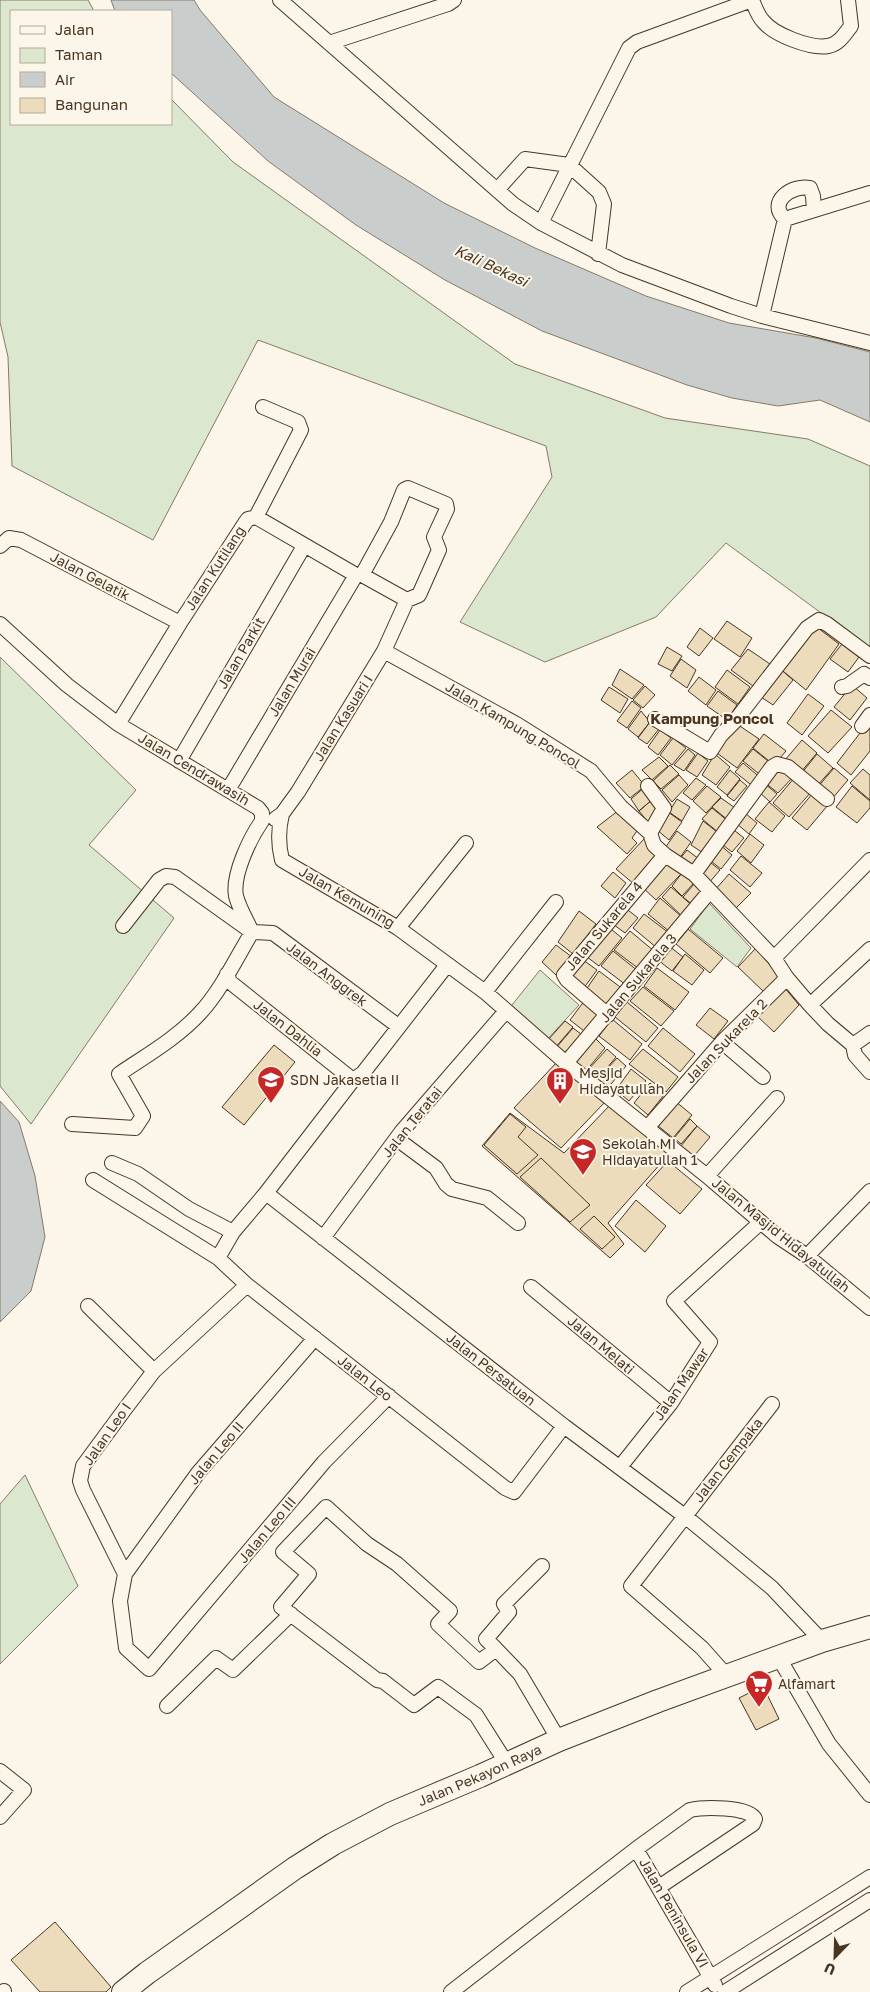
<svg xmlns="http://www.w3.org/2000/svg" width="870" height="1992" font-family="'Golos Text',sans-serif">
<rect width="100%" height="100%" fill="#fbf6e9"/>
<path fill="#dce7d0" stroke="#887966" d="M0,0H88L94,11H11V124H171V99L233,162L515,364L665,418L808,439L870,466V649L726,543L656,617L545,662L460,622L552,477L546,446L258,340L153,540L12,466L8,357L0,322Z
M0,657L136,790L89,845L174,918L31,1124L0,1086Z
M709,903L751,948L737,967L690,929Z
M540,970L579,1005L545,1042L508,1010Z
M25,1475L78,1586L0,1664V1504Z"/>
<path fill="#c9cecd" stroke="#887966" d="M111,0H194L200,10L274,97L444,203L535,248L646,296L729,323L816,338L870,352V422L820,400L778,406L732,398L687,385L542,331L445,280L356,225L268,161L171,73V11H115Z
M0,1101L19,1122L35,1176L45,1237L31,1291L0,1322Z"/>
<path fill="#ecdcbc" stroke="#4a3520" d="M727,621L752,638L740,657L714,639Z
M814,625L839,644L806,690L778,667Z
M700,628L713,638L699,656L687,647Z
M842,644L859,657L848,672L830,659Z
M667,647L682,656L672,671L658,664Z
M748,649L770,664L753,686L731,670Z
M681,659L696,670L687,688L670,676Z
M778,667L793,680L773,705L758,695Z
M620,669L644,685L632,699L612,685Z
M727,670L750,687L738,704L715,687Z
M699,677L716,690L706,705L688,691Z
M852,685L867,698L850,720L834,707Z
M645,686L655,695L643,708L633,700Z
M609,687L628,699L620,713L601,700Z
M718,691L737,705L727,720L707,706Z
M808,694L824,706L802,735L787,723Z
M632,701L641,708L627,728L617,721Z
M831,710L852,727L828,753L808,736Z
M641,711L650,722L638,737L628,729Z
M870,720V751L851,775L837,763Z
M650,722L659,729L647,744L638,738Z
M737,724L759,739L737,768L717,753Z
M660,730L671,738L658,755L648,747Z
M764,734L786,751L774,765L753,748Z
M673,738L686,748L672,765L660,755Z
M802,740L817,753L800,773L785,760Z
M688,749L695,755L684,771L674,765Z
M753,749L773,765L763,777L743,761Z
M698,753L708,761L697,777L686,770Z
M715,754L730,767L716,785L702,775Z
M817,754L833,768L816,787L801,774Z
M659,757L668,766L652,780L642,770Z
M743,763L762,779L755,788L735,772Z
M670,765L679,774L661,789L653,781Z
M779,766L793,777L778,793L764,782Z
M834,768L848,780L831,800L817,788Z
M863,769L870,775V800L850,783Z
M632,770L645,786L630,798L616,783Z
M730,770L740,779L727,795L717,787Z
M679,775L688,785L672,802L662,790Z
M795,777L812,791L789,817L773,803Z
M696,778L706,785L692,800L683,793Z
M740,780L747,786L734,801L727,796Z
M763,782L777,794L770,802L757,790Z
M646,786L654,798L639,811L631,799Z
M707,786L721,797L706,813L693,801Z
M852,786L870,801V808L857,823L836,807Z
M813,793L828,805L807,830L792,818Z
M654,798L662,810L648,822L639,811Z
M721,798L738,810L729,821L712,807Z
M677,799L690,807L682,821L669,812Z
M769,802L785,816L772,832L755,819Z
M712,808L728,821L718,832L702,819Z
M619,810L639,828L632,838L637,843L627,854L597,827Z
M668,812L682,822L669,840L656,829Z
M745,813L757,823L749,834L737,824Z
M703,821L721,835L706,855L691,845Z
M730,827L744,838L732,852L719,842Z
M677,831L691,842L679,859L665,848Z
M750,834L764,845L751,863L737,851Z
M644,839L660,855L634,884L616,869Z
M719,844L732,855L721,869L707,858Z
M687,850L703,862L695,872L679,860Z
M741,856L762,873L750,887L730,870Z
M664,858L682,873L656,900L640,885Z
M706,859L720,870L708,884L695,873Z
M613,872L626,883L615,898L601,886Z
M682,873L694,883L682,896L672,886Z
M729,874L751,893L735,909L715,890Z
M694,884L705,893L694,906L683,897Z
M671,887L695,908L685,919L662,897Z
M660,898L682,917L670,932L648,914Z
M623,906L638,918L625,933L610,922Z
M579,911L596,924L573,954L558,942Z
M644,914L669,933L657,948L633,928Z
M606,925L622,938L599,966L583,954Z
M688,929L723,958L710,973L676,944Z
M630,931L654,951L639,969L614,950Z
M556,945L572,957L557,976L542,962Z
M669,946L683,957L672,971L658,960Z
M756,948L779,976L764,992L738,967Z
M613,951L638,971L626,985L601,966Z
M685,954L704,970L692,985L673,971Z
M579,957L597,970L583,989L566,975Z
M657,968L689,992L675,1010L644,986Z
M599,971L624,990L609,1009L585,991Z
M643,987L674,1011L661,1026L630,1001Z
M784,987L799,1005L774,1032L756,1015Z
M585,1000L603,1015L588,1034L570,1020Z
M627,1002L658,1028L646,1042L615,1017Z
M710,1008L728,1021L714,1039L696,1025Z
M612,1019L642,1044L630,1060L599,1036Z
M565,1021L573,1027L555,1048L547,1041Z
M573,1028L585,1037L567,1058L555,1049Z
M663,1028L695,1054L680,1072L648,1046Z
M594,1037L605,1048L586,1071L573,1060Z
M274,1045L295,1062L244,1125L222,1107Z
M607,1049L616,1057L597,1080L587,1071Z
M643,1049L678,1077L666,1092L629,1064Z
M617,1058L626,1066L607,1089L597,1080Z
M557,1062L605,1102L561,1148L514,1108Z
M631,1069L646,1081L629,1101L616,1090Z
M650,1083L664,1095L648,1115L634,1103Z
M675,1101L692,1115L673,1138L657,1125Z
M611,1104L670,1153L608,1223L624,1244L610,1258L482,1146L510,1113L564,1153Z
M510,1114L526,1127L518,1137L538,1155L517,1174L484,1145Z
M690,1119L697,1126L681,1144L674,1138Z
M697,1126L710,1137L690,1161L677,1151Z
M541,1158L590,1205L570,1222L520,1177Z
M668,1161L702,1189L680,1214L646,1185Z
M636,1200L666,1226L645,1252L615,1226Z
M594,1216L615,1237L602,1249L580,1229Z
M763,1686L779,1719L756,1730L739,1698Z
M55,1922L111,1987L106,1992H40L11,1960Z"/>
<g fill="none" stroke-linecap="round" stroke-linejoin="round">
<defs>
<path id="minor" d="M280,0L513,204L541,223L622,265L731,306L762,316L870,343
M752,0C755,7 758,16 763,21C774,35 811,49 828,46C839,44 845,34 851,26L848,0
M329,43L448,4L454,0
M497,190L525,159L569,165L599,192L604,204L598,254
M814,210L813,196L810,188C793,184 766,202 785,219L870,193
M541,223L629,48L637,42L752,0
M762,316L785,219
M256,517L356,575H362L407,600
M0,546L9,538L21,540L180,623
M362,575L391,522L404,490L408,488L446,504L447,509L434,537L439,550L419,595L407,600
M0,624L67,685L118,724L258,808L262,813V821
M384,651L518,725L591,771L621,807L650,833L654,845L665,855L694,874L774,958L787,978L810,1005L828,1024L853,1045L855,1055L870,1072
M842,687L847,686L864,674L870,678
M655,719L710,752L721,735L735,721L807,628L819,620L827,624L870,656
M118,724L180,623L245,523L248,519L256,517L301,430L298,422L263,407
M862,726L870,715
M179,761L304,546
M648,786L664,808L650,833
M228,790L356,575
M282,814C278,830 278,844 282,860L398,928L485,992L566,1063L707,1176L777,1236L807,1256L870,1308
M275,819L282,814L298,792L384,651L407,600
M694,874L772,767L777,764L788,767L827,799
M123,926L159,880L166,876L175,877L252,932L273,933L398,1026
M398,928L466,843
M774,958L870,860
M227,974L230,982L353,1080L363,1073L447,965
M485,992L556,902
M810,1005L870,949
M608,1015L567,980L564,975L665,855
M722,1042L763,1077
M853,1045L870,1033
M566,1063L710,891
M353,1080L266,1193L564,1426L686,1517L772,1588L822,1641
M72,1124L135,1128L143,1116L119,1074C147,1055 177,1038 200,1013C220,992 237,957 252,932C247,921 239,908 236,896C232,875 250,838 262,821
M647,1128L722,1042L787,978
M397,1139L436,1168L446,1184L452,1189L487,1198L518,1223
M112,1163L138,1174L189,1209L233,1232
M707,1176L777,1098
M93,1180L218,1258L247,1285L505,1488L514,1492L564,1426
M323,1238L402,1131L506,1011
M807,1256L870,1191
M218,1258L233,1232L266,1193
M247,1285L154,1371L125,1409L83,1466L80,1481L83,1490L125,1574L120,1601L126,1648L149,1669L324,1462L389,1396
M531,1287L671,1403
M88,1306L154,1371
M620,1467L671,1403L710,1342L674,1301L761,1222
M125,1574L198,1473L315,1338
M496,1649L486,1639L509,1612L504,1604L542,1566
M779,1658L829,1744L870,1795
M726,1675L702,1648L631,1586L772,1404
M167,1706L216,1658L233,1670L291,1614
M507,1764L476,1715L438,1687L414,1705L383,1681L377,1680L281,1607L309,1574L283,1552L326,1507L367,1544L397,1564L450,1611L438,1624L479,1662L496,1649L520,1674L559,1740
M0,1771L24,1790L0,1817
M636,1849L715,1985
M4,1991V1992
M451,1992L636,1849L690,1810C703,1807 749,1806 755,1819L753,1824L659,1887
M687,1992L870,1877
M725,1992L870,1900"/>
<g id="primary">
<path id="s1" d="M123,1992L147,1973L295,1868L333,1844L390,1814L480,1776L559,1740L658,1701L822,1641L870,1627"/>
</g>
</defs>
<use href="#minor" stroke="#4a3520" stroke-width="16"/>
<use href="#primary" stroke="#4a3520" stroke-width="24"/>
<use href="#minor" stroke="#fbf6e9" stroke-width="14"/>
<use href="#primary" stroke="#fbf6e9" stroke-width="22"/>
</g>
<defs>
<symbol id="school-pin" viewBox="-11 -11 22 30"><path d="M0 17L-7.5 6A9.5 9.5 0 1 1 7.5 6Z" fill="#c62828" stroke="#fbf6e9"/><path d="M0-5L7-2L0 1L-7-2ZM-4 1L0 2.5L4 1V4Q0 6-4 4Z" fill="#fff"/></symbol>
<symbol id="building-pin" viewBox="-11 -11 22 30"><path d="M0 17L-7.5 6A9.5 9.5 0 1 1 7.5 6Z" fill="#c62828" stroke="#fbf6e9"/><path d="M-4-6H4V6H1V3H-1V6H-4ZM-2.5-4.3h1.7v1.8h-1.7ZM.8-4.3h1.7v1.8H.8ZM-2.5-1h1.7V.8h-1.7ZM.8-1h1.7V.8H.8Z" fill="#fff"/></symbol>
<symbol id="supermarket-pin" viewBox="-11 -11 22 30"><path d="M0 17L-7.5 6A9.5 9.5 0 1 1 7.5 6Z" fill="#c62828" stroke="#fbf6e9"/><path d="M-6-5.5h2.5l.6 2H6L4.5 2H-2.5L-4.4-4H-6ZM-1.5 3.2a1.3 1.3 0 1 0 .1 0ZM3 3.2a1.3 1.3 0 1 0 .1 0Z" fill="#fff"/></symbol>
</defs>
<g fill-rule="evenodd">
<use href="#school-pin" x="255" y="1064" width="32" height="43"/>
<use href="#building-pin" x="544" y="1065" width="32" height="43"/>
<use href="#school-pin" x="567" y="1136" width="32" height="43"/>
<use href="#supermarket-pin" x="743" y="1668" width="32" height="43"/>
</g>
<g text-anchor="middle" stroke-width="4" stroke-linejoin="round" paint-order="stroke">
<g font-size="14" fill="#4a3520" stroke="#fbf6e9">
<text transform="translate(215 568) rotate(-57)" y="5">Jalan Kutilang</text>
<text transform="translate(90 576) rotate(28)" y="5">Jalan Gelatik</text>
<text transform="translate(241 653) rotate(-60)" y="5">Jalan Parkit</text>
<text transform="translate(292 682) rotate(-59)" y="5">Jalan Murai</text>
<text transform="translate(343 718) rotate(-58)" y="5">Jalan Kasuari I</text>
<text transform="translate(513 725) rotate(31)" y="5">Jalan Kampung Poncol</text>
<text transform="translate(194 769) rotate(31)" y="5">Jalan Cendrawasih</text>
<text transform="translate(347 897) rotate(30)" y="5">Jalan Kemuning</text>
<text transform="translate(604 926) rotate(-50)" y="5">Jalan Sukarela 4</text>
<text transform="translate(327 974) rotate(37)" y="5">Jalan Anggrek</text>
<text transform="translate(638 978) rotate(-50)" y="5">Jalan Sukarela 3</text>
<text transform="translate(288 1028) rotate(38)" y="5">Jalan Dahlia</text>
<text transform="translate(726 1041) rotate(-46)" y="5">Jalan Sukarela 2</text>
<text transform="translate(412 1122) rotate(-51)" y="5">Jalan Teratai</text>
<text transform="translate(781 1235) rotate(39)" y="5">Jalan Masjid Hidayatullah</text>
<text transform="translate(601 1345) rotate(40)" y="5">Jalan Melati</text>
<text transform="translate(491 1369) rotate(38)" y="5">Jalan Persatuan</text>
<text transform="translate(365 1378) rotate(38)" y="5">Jalan Leo</text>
<text transform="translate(681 1384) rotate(-55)" y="5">Jalan Mawar</text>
<text transform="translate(107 1434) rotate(-55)" y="5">Jalan Leo I</text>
<text transform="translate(216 1453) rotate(-50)" y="5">Jalan Leo II</text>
<text transform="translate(728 1460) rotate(-52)" y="5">Jalan Cempaka</text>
<text transform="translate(267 1530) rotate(-50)" y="5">Jalan Leo III</text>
<text dy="5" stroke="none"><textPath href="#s1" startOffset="419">Jalan Pekayon Raya</textPath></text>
<text transform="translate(674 1913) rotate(60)" y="5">Jalan Peninsula VI</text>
</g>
<g font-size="14" fill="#4a3520" stroke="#fbf6e9" text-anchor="start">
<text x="579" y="1078">Mesjid<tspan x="579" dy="16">Hidayatullah</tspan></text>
<text x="290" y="1085">SDN Jakasetia II</text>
<text x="602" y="1149">Sekolah MI<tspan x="602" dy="16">Hidayatullah 1</tspan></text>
<text x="778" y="1689">Alfamart</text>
</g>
<g font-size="15" font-style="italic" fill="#4a3520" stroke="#fbf6e9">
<text transform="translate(491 266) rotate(25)" y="5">Kali Bekasi</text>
</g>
<g font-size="15" font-weight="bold" fill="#4a3520" stroke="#fbf6e9">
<text x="712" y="724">Kampung Poncol</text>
</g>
</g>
<rect x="10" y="10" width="162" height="115" fill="#fbf6e9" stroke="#b4a999"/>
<rect x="20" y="26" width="25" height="8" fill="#fbf6e9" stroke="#b4a999"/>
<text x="55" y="35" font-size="15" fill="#4a3520">Jalan</text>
<rect x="20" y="48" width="25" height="15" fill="#dce7d0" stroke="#b4a999"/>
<text x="55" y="60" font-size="15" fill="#4a3520">Taman</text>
<rect x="20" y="72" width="25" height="15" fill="#c9cecd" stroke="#b4a999"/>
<text x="55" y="85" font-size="15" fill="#4a3520">Air</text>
<rect x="20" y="98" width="25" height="15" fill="#ecdcbc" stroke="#b4a999"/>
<text x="55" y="110" font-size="15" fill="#4a3520">Bangunan</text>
<g transform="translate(835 1957) rotate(203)" stroke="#fbf6e9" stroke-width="4" paint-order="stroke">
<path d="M0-4L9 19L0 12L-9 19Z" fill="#4a3520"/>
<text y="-8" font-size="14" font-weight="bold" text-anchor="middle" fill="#4a3520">U</text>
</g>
</svg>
